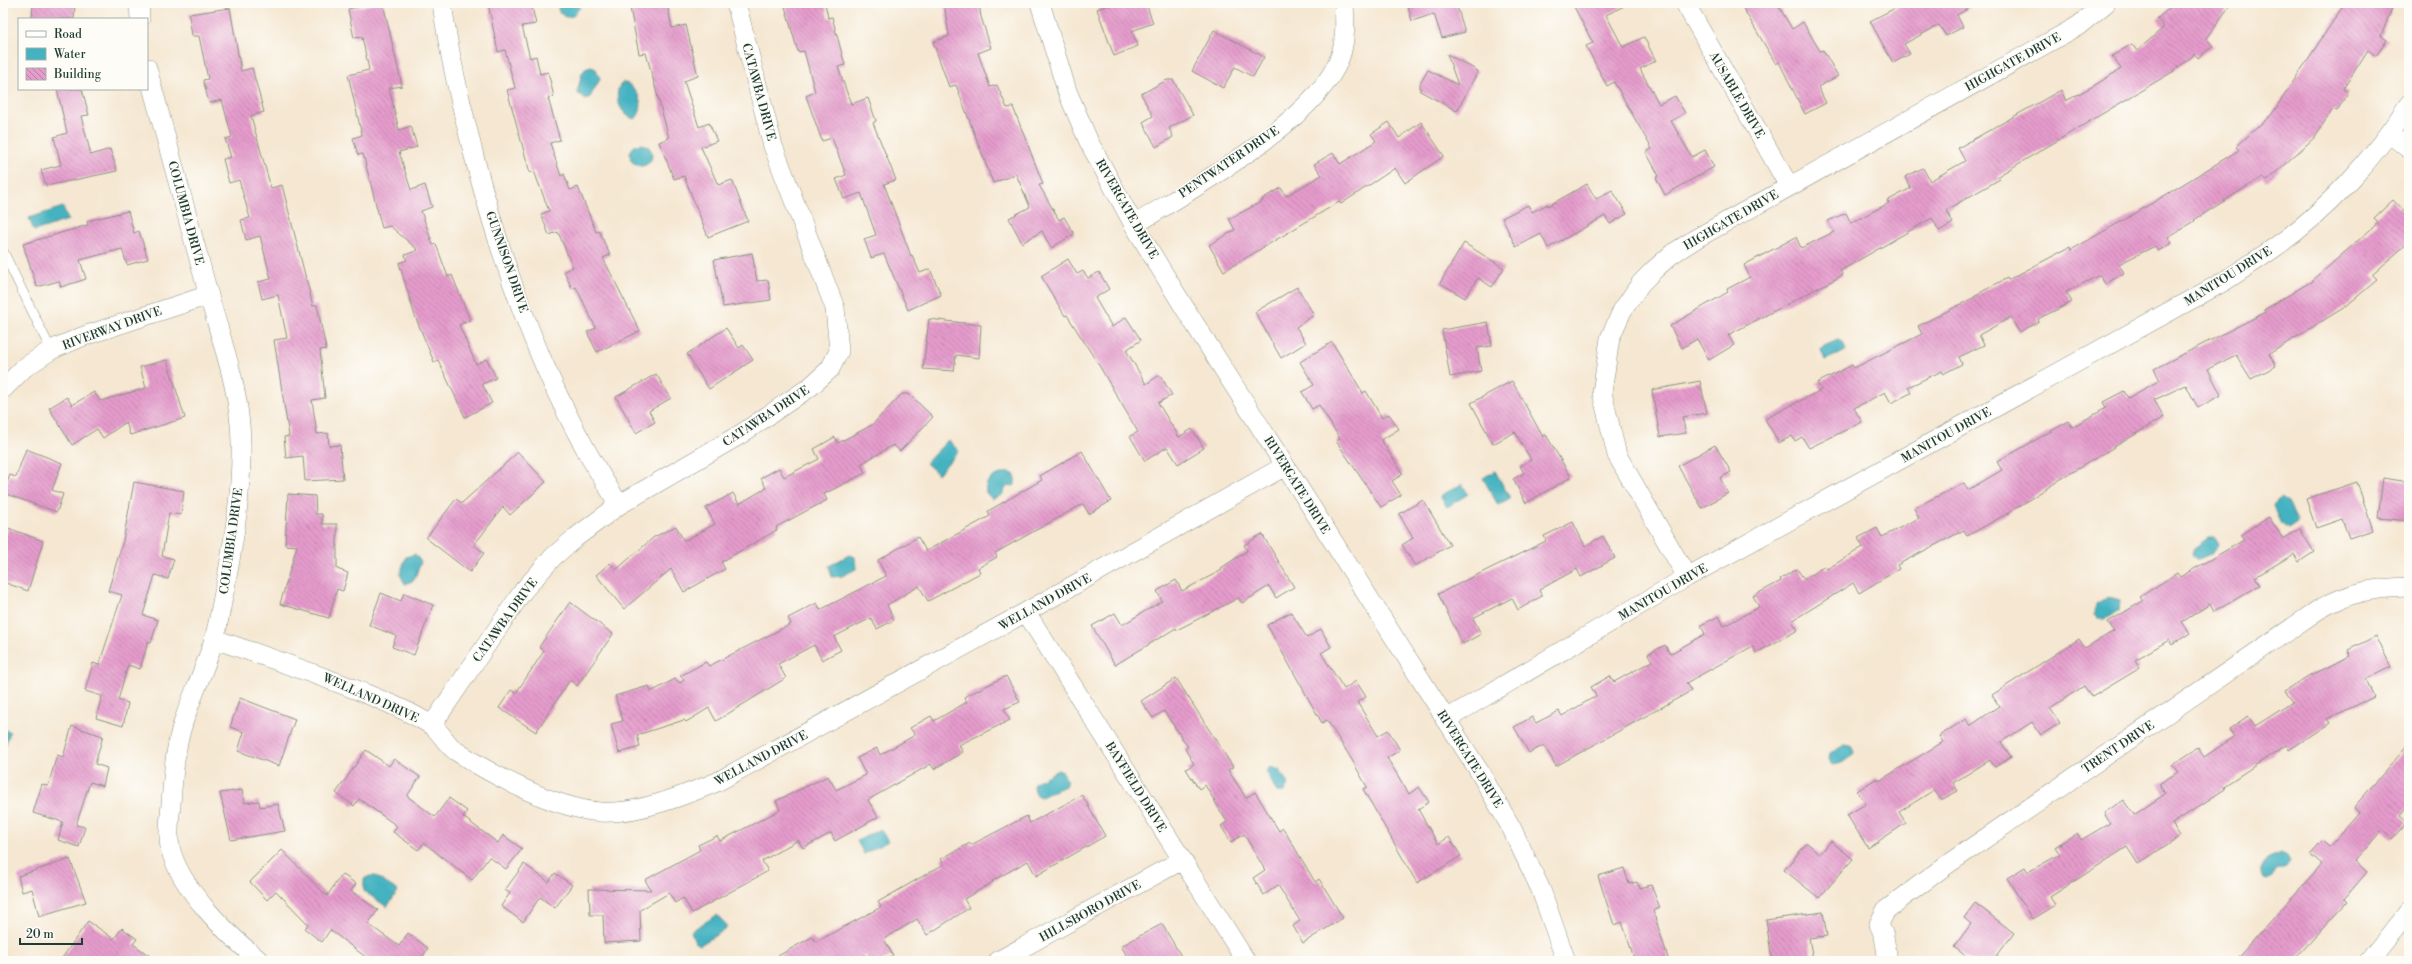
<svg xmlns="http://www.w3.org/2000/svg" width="2412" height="964" font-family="'Libre Bodoni',serif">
<defs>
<pattern id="building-back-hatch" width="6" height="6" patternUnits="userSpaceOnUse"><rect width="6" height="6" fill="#e59bcc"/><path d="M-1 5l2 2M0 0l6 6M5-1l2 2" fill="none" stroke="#b980a6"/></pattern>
</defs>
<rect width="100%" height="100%" fill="#fdfcf7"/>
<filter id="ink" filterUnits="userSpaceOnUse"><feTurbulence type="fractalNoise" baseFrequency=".025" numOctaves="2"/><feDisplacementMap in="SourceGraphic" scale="8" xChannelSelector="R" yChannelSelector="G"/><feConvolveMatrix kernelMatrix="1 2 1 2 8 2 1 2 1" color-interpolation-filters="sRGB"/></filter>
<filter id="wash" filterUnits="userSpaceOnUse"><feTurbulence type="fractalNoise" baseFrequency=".012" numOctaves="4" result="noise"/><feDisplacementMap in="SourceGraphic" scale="16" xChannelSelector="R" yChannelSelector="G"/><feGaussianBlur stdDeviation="0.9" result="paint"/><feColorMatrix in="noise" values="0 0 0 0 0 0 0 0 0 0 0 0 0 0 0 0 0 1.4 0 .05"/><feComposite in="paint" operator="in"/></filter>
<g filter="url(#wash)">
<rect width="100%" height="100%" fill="#f5e7d1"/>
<path fill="#44b2c1" stroke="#32787a" d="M557,3H579L580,7L573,16L565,17L559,12Z
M591,67L596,69L600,79L590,97L586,99L577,93L582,73L585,69Z
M623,82C638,86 647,108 635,119C620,116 611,92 623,82Z
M630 155a11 11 0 1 1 22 0a11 11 0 1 1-22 0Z
M63,207L68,220L34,231L29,218Z
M1838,340L1843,342L1846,351L1825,360L1821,350L1824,346Z
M948,440L959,451L938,474L926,463Z
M1495,471L1510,498L1498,505L1483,478Z
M1009,472L1015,475V485L1006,487L1002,495L992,499L986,493C984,477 997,475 1009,472Z
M1462,484L1468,494L1447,507L1440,496Z
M2281,498L2288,502L2297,520V523L2288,529L2282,524L2274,507L2277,501Z
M2208,538H2215L2219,545C2216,552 2204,560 2196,560L2192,555L2194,548Z
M415,554L421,562L414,580L405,584L400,574L406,557Z
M849,555L855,557L856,569L842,576L832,577L829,566Z
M2109,597L2120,600L2119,609L2104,619H2099L2095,615L2096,605Z
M3,729L10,732L3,752Z
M1845,745L1851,746L1854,752C1852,759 1840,765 1832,765L1829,758L1830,753Z
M1270,767L1280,770L1288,784L1284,792H1277L1266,771Z
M1058,770L1063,772L1067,781L1065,786L1041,797L1037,795L1033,787L1034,783Z
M880,829L888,841L864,854L857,841Z
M2281,853L2287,856L2290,862L2286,868L2276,871L2273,877L2267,880L2263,879L2260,869L2267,859Z
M370,876H375L398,891L387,907L364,891V879Z
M717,915L726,924V929L700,945L695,942L691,931Z"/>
<g id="blocks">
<path fill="url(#building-back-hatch)" d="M33,3H75L74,19H32Z
M379,3H383L402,86L389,88L399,130L411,126L417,147L399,152L411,190L425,185L432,207L421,211L433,245L436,244L448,277L452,275L470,320L459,325L476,364L487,359L496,378L482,384L492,403L465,417L438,360L434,362L415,316L399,263L407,260L405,255L418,250L390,226L382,228L363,154L358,155L353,138L362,135L348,75L369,70L362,37L354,38L348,9Z
M488,3H531L536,24L522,26L530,58L536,56L540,74L548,72L554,97L548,98L560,140L550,143L561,176L564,174L570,190L578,187L596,232L599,231L610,255L603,258L640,331L597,352L587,332L596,328L576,287L572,289L564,271L573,267L558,232L549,235L541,214L549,211L534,171L530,173L507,90L515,88L505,50L498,52Z
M658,3H667L672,28L686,25L698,76L684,81L699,127L709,123L717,141L701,147L718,185L732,180L748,221L708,237L684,176L674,179L659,142L669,138L646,53L639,54L630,8Z
M784,3H825L828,18L832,17L845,65L838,67L851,104L868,98L876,121L873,123L896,180L884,184L911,256L912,255L920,273L930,269L941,295L908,310L884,254L871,258L864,239L876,235L861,193L844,199L836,179L846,175L832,138L822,141L806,96L815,92L804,51L798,52Z
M944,3H979L981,17L991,48L978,53L990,87L997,85L1007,108L1013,107L1043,184L1039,185L1059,220L1064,217L1074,234L1051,248L1042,231L1022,243L1009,218L1030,207L1016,174L993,183L956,85L949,87L933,42L949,36Z
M1115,3H1146L1153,23L1132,31L1138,46L1114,56L1097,9Z
M1407,3H1456L1465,32L1442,38L1434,14L1412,21Z
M1572,3H1630L1606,15L1623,47L1644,37L1656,61L1640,69L1659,104L1675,96L1685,113L1671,121L1692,157L1705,150L1714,167L1665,195L1656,178L1659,176L1646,152L1652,149L1614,82L1607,86L1586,46L1593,43Z
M1740,3H1777L1792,29L1803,22L1820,51L1823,50L1838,76L1818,87L1826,103L1805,114L1779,62L1776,64Z
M1905,3H1978L1957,15L1963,27L1946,36L1939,25L1904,44L1910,54L1893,63L1870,21Z
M2175,3H2232L2206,38L2213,46L2198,58L2195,54L2174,71L1998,176L2000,179L1946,210L1953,223L1939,231L1932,218L1840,271L1843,275L1728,335L1734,345L1709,360L1697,339L1682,348L1670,326L1728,292L1727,289L1750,277L1744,265L1796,237L1801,248L1834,232L1828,221L1846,213L1851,223L1889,203L1887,201L1911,188L1905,177L1923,168L1930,181L1965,161L1958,148L2061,90L2066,101L2095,85L2121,69L2112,56L2132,44L2137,51L2164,27L2157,19Z
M2345,3H2394L2381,36L2387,40L2376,56L2368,50L2343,89L2348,92L2337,111L2333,109L2314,138L2266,181L2262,177L2194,220L2195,221L2168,237L2172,243L2158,251L2155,246L2119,264L2124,273L2105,284L2100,275L2066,292L2072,302L2038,319L2039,322L2019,332L2011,317L1979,335L1984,345L1959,357L1962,364L1943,374L1942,371L1908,387L1911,393L1891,403L1885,392L1854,408L1862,422L1809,448L1802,437L1795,441L1792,436L1779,443L1765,419L1821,390L1817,383L1852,365L1854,368L1922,334L1918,326L1975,297L1974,296L2007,278L2008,280L2070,247L2071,250L2136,213L2239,150L2236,147L2272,114Z
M230,8L241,71L252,68L264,112L251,116L271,188L282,185L313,306L317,305L326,349L320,350L325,398L312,400L317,434L328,433L329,446L340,445L343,479L305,481L303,456L286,458L284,437L289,436L274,340L287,338L278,295L262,299L258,282L271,279L260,236L246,240L241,220L250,218L239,180L229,183L223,159L231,157L225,139L232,137L222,100L209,103L203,80L208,79L199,36H192L189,14Z
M1214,30L1264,57L1253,77L1235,67L1223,88L1192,71Z
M1447,54L1478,71L1457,111L1420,91V84L1428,70L1458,85Z
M1167,80H1173L1193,115L1169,128L1173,137L1156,147L1143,122L1153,116L1141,94Z
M57,89H82L89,115L81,116L91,155L110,149L117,171L46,186L41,170L61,165L54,137L67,133Z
M1389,122L1399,138L1421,122L1444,156L1405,183L1395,168L1341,204L1339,202L1224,271L1209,245L1235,230L1229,219L1263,201L1262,199L1281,188L1286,196L1322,175L1314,164L1333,153L1340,164L1376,141L1371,134Z
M1587,184L1596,199L1612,190L1627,214L1610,224L1605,216L1548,248L1541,234L1516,247L1502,218L1528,205L1532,212L1548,204V206Z
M2393,200L2409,217V242L2372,275L2377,280L2345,307L2269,354L2276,366L2251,379L2236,355L2208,369L2221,395L2198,408L2186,385L2154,400L2164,417L2061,479L2010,512L1967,536L1964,530L1897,565L1899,569L1859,593L1853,583L1792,621L1798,630L1756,653L1753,646L1686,683L1691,691L1556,766L1544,745L1529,753L1514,727L1532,717L1536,723L1559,711L1562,716L1596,696L1591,687L1610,676L1614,682L1652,661L1648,654L1665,645L1670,654L1705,634L1701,625L1719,616L1724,626L1759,607L1753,596L1781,581L1780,579L1797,569L1804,579L1825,566L1827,569L1863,547L1858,538L1877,528L1882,537L1919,518L1914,508L1964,483L1968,490L2002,470L1997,462L2069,421L2072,427L2106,408L2103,402L2124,391L2128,398L2160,380L2154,369L2266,312L2264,310L2312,281L2378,223L2374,218Z
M128,211L134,233L139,231L148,259L127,265L122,249L80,260L86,279L61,287L59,281L37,287L23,244L88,225L87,221Z
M1464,243L1504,268L1492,287L1478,278L1465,298L1440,283Z
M752,253L757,281L768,280L771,300L723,307L714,260Z
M1068,259L1077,274L1083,271L1088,278L1099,272L1109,289L1095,298L1112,327L1126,317L1141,340L1126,350L1146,384L1160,375L1172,395L1158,403L1179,437L1192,429L1204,448L1178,464L1167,447L1145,461L1130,436L1138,432L1100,367L1067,315L1065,316L1041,276Z
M1297,287L1314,315L1296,327L1306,343L1281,358L1255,312Z
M929,319L981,325L979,358L956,355L954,371L923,369Z
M1488,322L1492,346L1477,348L1481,371L1450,377L1442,330Z
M726,328L739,348L743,345L753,360L709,389L687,354Z
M1332,342L1363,393L1366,391L1382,418L1389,414L1399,429L1381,440L1403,474L1392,481L1401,495L1381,507L1336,441L1340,439L1319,405L1312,409L1302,392L1314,385L1300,362Z
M167,360L185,418L130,435L126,422L103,438L97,429L72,445L49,408L67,397L72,405L94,392L100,401L146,388L140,367Z
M656,374L671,398L649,411L655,422L636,433L616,397Z
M1512,381L1543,437L1546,435L1571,477L1526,503L1513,479L1524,473L1520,466L1531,460L1515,432L1493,444L1471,403Z
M1700,381L1707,413L1682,417L1686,433L1660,437L1652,390Z
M902,394H909L933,417L900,451L893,445L861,464L865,473L824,494L827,500L776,527L777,530L721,562L725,569L684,592L671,569L624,609L596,575L610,563L616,570L654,537L676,526L684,541L715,524L706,508L733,493L739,504L766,488L761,478L779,468L784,477L819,459L814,449L835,437L838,443L872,425Z
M1715,445L1731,472L1720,478L1728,493L1702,508L1678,466Z
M26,449L62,463L52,490L63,494L57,512L3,493L10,475L16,477Z
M1082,451L1111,501L1089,514L1083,504L995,553L997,557L978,568L980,573L928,601L919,586L887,605L894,620L877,629L871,618L834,637L841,650L822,660L814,645L778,664L786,678L716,721L709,708L686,722L684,720L637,735L640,747L619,753L611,724L623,721L615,696L649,686L651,692L675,679L680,683L684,680L680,676L706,662L709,666L791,624L788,618L817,603L820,610L886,576L878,560L918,537L926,551L990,516L988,511L1042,480L1040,476Z
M518,452L546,482L510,515L503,507L474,545L484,553L470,572L426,538L456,499L462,503Z
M2383,478L2409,482V521L2378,518Z
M134,482L184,491L181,515L169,513L162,556L174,559L168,579L155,575L143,615L158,620L151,643L148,642L140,669L128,665L118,700L128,703L123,726L96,718L102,696L85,691L93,663L99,665L122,595L108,591L123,541Z
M2357,482L2373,530L2349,538L2342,519L2316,528L2306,499Z
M288,494L315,496L316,514H322V524H337V569L348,573L343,591L337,589L329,618L280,604L297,546L285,545Z
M1423,500L1450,545L1415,566L1402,545L1413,538L1399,514Z
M2269,517L2283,539L2300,529L2314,552L2299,562L2294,554L2255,577L2260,585L2214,612L2210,604L2182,622L2190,633L2172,645L2169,640L2135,660L2140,668L2092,697L2084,686L2050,708L2060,723L2041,735L2032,722L2001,742L2011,757L1995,767L1990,760L1953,783L1958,791L1941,800L1934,790L1899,812L1906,823L1868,848L1847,815L1866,804L1857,791L1877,778L1879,781L1943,742L1939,736L1966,719L1970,726L1999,706L1992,695L2079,639L2085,648L2114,631L2108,622L2143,601L2140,597L2177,573L2180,577L2244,540L2241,535Z
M1573,522L1585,546L1603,536L1615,558L1581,577L1577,569L1539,590L1542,596L1518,610L1512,598L1473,618L1481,634L1463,644L1438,594L1546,541L1544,536Z
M8,528L43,541L28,591L3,582V542Z
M1262,534L1294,587L1276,598L1269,586L1242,603L1238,598L1177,630L1176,628L1115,665L1092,626L1115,613L1122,625L1162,601L1157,591L1176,580L1182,591L1222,570L1221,568L1247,551L1244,545Z
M381,593L401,601L404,593L433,605L414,655L392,647L396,636L369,625Z
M570,602L613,634L577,686L570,680L536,732L499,708L511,690L516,693L544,651L539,647Z
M1291,612L1307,638L1321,629L1331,647L1321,653L1344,689L1356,681L1366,697L1357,702L1378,736L1388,730L1400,750L1387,758L1409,794L1419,787L1429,802L1418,809L1438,844L1449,837L1461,856L1417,883L1363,789L1367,787L1352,760L1327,720L1322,723L1267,625Z
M2376,636L2391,667L2366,679L2374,697L2327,719L2330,723L2289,750L2286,745L2224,786L2225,789L2172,824L2180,836L2138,864L2127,847L2050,897L2055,905L2032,919L2007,878L2025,867L2028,872L2060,854L2055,847L2077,833L2081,840L2110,823L2104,813L2123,800L2134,815L2165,794L2159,784L2178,772L2172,765L2198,748L2204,757L2234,737L2229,729L2248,716L2255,726L2293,702L2285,691L2308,676L2351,656L2348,650Z
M1006,676L1020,702L1004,709L1010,720L959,745L963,752L934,769L931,764L868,800L878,817L835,841L831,833L803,848L798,840L762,861L768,871L692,913L683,898L675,903L669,893L640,910L641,941L604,943L603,915H590L589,889L651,890L645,880L700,850L698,845L717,836L720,841L780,810L776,801L828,776L836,790L866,775L857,758L877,748L880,755L915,735L910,728L931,716L934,721L967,702L964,697Z
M1176,678L1233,767L1228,770L1246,798L1255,792L1279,831L1283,828L1315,882L1319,879L1343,918L1303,943L1293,926L1300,921L1278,885L1264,895L1253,878L1265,870L1244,834L1231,842L1221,826L1227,822L1205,785L1199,789L1186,769L1194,764L1185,749L1188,747L1164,711L1153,718L1141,701Z
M240,698L295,719L279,766L238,751L244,732L230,727Z
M72,726L103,736L95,764L107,768L103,786L90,782L76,825L85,827L79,847L58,840L63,822L33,813L42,784L48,786L57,755L63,757Z
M2409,744V805L2400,816L2407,822L2392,839L2382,830L2355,861L2367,872L2344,899L2347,902L2293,961H2235L2322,864L2310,854L2322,841L2329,847L2360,812L2354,807Z
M366,750L389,766L394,759L420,777L407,796L435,817L449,798L467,811L463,817L498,843L503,835L522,849L506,869L489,857L472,880L424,843L418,850L393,832L397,826L359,799L354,806L336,793Z
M242,790L245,803L259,801L260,807L278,804L285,831L231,840L220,793Z
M1082,795L1105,836L1036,876L1028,861L992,881L993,882L964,899L969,908L927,935L917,919L884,939L893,955L883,961H869L865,955L854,961H769L812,937L816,942L881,907L878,902L944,864L941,859L970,843L971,845L1027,816L1030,823Z
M1831,841L1853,859L1819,898L1784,870L1807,843L1820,854Z
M282,850L327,896L342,874L356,884L351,891L378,910L368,924L399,946L408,933L428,948L420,961H371L330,930L322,942L305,929L308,924L276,891L267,900L250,882Z
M70,859L86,902L39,916L32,889L22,892L18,876Z
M524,864L549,882L555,873L572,885L555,908L540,897L523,922L501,906L510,893L505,890Z
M1624,868L1629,884L1637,882L1640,888L1651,885L1660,908L1653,911L1669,961H1635L1622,922L1614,925L1598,876Z
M1975,903L2014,933L1993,961H1972L1954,947L1971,924L1964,918Z
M1823,912L1827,936L1809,938L1813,960L1772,961L1766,920Z
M88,921L114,939L122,928L137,939L133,944L157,961H60Z
M1162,924L1181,956L1172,961H1130L1121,946Z"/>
</g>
</g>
<g filter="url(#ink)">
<use href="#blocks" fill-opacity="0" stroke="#8a9282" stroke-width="1"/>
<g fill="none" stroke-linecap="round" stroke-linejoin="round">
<defs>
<path id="lane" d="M3,251L51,350"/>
<path id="street" d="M139,3L140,19
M442,3C449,56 462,108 475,160C501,259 535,358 585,448C595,467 608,486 619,505
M1040,3L1067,91L1089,142L1134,225L1184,307L1479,771L1512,829L1541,890L1566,961
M1685,3L1789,186
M147,68C167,142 187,216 207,289C221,340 240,388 241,442C242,491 234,540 225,588C221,605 219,623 214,639C206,667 193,693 184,720C175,747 173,775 171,804C170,818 167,833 170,847C179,888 228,935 260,961
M2390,134L2409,149
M1134,225C1190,190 1319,119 1340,57C1346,40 1345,21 1344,3
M3,389L24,368L51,350L84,336L209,295
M1687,577L1617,455L1602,393L1610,338L1622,311L1641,283L1655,269L1672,254L1697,238L2078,26L2106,3
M1026,612L1246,961
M214,639C262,655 310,672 357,690C381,700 408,710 431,725C441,731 446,745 456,751C493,776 555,808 600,812C635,815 685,795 717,782L1026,612L1285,466
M1445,720L1687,577L2223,282C2240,271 2257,260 2274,248C2327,211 2374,158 2409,104
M432,725L523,591L553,557L575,538L619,505L741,434L810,387L830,369L839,351L835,308L773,146L736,3
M998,961L1182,860
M1888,961L1884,936L1879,924L1886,910L1945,866L2318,610C2349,592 2373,588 2409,587
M2369,961L2409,911"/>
</defs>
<use href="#lane" stroke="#8a9282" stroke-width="10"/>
<use href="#street" stroke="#8a9282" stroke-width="20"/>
<use href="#lane" stroke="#fff" stroke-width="9"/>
<use href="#street" stroke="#fff" stroke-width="19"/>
</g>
</g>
<g text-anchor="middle" stroke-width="3.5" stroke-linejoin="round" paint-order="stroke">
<g font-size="12" fill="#1f3d34" stroke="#fdfcf7">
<text transform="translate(2013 62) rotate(-29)" y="4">HIGHGATE DRIVE</text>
<text transform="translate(759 92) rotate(75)" y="4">CATAWBA DRIVE</text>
<text transform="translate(1737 95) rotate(60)" y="4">AUSABLE DRIVE</text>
<text transform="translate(1229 162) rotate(-34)" y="4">PENTWATER DRIVE</text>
<text transform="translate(1127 209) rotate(60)" y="4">RIVERGATE DRIVE</text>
<text transform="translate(186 213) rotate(75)" y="4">COLUMBIA DRIVE</text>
<text transform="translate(1731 220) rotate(-30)" y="4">HIGHGATE DRIVE</text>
<text transform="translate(507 262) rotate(71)" y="4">GUNNISON DRIVE</text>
<text transform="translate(2228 276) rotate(-32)" y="4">MANITOU DRIVE</text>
<text transform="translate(112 328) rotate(-20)" y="4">RIVERWAY DRIVE</text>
<text transform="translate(766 416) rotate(-33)" y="4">CATAWBA DRIVE</text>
<text transform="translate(1946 435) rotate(-29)" y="4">MANITOU DRIVE</text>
<text transform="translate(1297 485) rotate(58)" y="4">RIVERGATE DRIVE</text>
<text transform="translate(231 541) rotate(-82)" y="4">COLUMBIA DRIVE</text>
<text transform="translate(1663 592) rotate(-30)" y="4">MANITOU DRIVE</text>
<text transform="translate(1045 602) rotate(-29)" y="4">WELLAND DRIVE</text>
<text transform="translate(505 620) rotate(-54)" y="4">CATAWBA DRIVE</text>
<text transform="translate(371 698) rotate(24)" y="4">WELLAND DRIVE</text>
<text transform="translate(2118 747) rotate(-34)" y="4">TRENT DRIVE</text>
<text transform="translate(761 758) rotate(-28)" y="4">WELLAND DRIVE</text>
<text transform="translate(1470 759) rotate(58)" y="4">RIVERGATE DRIVE</text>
<text transform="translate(1136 787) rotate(58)" y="4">BAYFIELD DRIVE</text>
<text transform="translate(1090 911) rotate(-29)" y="4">HILLSBORO DRIVE</text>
</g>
</g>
<rect width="2412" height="964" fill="none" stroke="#fdfcf7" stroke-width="16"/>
<rect x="18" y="18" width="130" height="72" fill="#fdfcf7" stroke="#a4b0a9"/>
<rect x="26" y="31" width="20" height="6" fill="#ffffff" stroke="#a4b0a9"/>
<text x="54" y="38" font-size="12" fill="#1f3d34">Road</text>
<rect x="26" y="48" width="20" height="12" fill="#44b2c1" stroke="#a4b0a9"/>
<text x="54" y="58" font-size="12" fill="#1f3d34">Water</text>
<rect x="26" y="68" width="20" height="12" fill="url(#building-back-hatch)" stroke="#a4b0a9"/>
<text x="54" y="78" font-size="12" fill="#1f3d34">Building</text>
<path d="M20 938v6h62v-6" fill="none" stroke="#1f3d34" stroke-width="2"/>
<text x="26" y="938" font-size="12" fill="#1f3d34" stroke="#fdfcf7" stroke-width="3" paint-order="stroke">20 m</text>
</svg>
